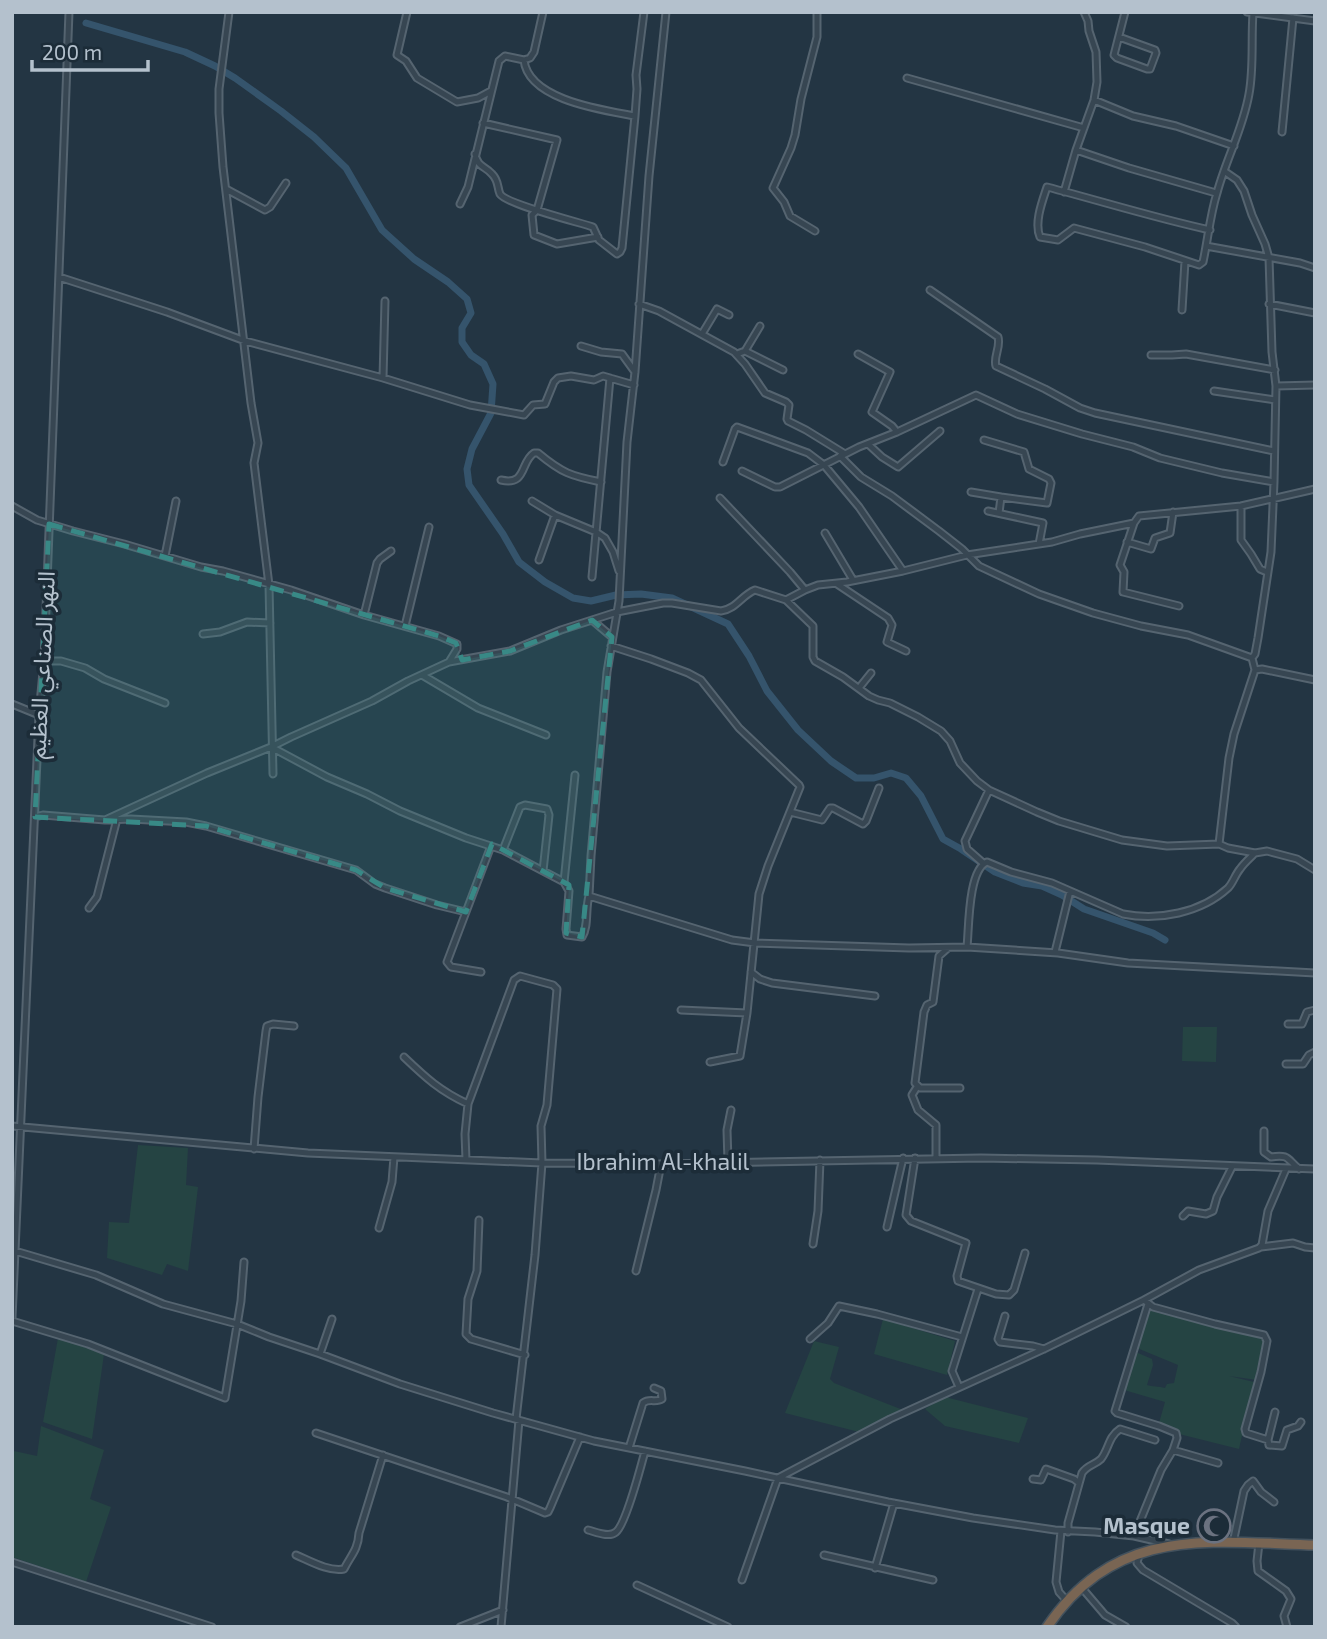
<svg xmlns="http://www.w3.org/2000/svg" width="1327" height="1639" font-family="'Exo 2','Noto Sans Arabic',sans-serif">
<rect width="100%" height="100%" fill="#233543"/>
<path fill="#254443" d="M1183,1027H1217L1216,1062L1182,1061Z
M138,1145L188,1148L186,1185L198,1187L188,1271L167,1264L162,1275L107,1258L109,1222L129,1223Z
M1149,1308L1265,1339L1257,1380L1229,1376L1254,1382L1239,1449L1179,1434L1159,1423L1165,1402L1124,1390L1135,1354L1138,1353L1152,1359L1153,1365L1147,1385C1152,1387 1159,1386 1165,1388L1167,1384L1174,1383L1178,1365L1137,1348Z
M883,1319L955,1341L947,1375L874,1354Z
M58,1338L104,1354L92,1439L43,1422Z
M814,1341L839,1347L830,1379L834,1383L903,1410L859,1432L785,1413Z
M947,1395L949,1398L1028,1418L1019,1443L945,1426L925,1409Z
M41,1426L104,1450L90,1499L111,1507L86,1582L12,1557L14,1451L37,1456Z"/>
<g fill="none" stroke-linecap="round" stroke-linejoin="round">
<path stroke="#35546c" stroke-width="7" d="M86,23L185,52L215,66L235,78L281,111L314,137L346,168L382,230L414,259L448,282L467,299L471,313L462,328V342L471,355L484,364L493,384L491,413L472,449L467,469L469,485L503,534L519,562L545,582L573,598L591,601L616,595L641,594L672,598L728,624L749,656L767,691L798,730L831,761L856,778H874L891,773L906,778L921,796L943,839L961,849L995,872L1023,883L1042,886L1062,895L1084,909L1153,933L1165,940"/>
<defs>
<path id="minor" d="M229,12L219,89V113L223,167L251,403L258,443L254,463L269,585L273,774
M407,12L397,55L406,61L417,78L457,102L478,98L491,91
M1247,12L1315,21
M1119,37L1155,50L1156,53L1150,69H1147L1117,58L1114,55L1125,12
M524,60C528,100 603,110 635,116L637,89L636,75L644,12
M907,78L1084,128
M1094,100L1133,116L1176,126L1234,146
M483,123L557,140L537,210L532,215L534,235L557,244L598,237
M1282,132L1293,18
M1076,150L1129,168L1216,193
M475,154C478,168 484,165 492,174C499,181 497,187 500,194C506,204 578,222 593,227L599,240L617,254L620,252L622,248L635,116
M1224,171L1237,180L1244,191L1252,215L1265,244L1269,258L1272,352L1276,386L1274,482L1271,552L1258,638L1255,654L1252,658
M226,189L265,210L270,207L286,183
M1064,192L1076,150L1094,100L1097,82L1096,52L1089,31L1088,21L1084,12
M460,204L468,187L499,61L505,56L524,60L530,58L534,52L543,12
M1210,230C1155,218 1101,201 1047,187C1042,202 1034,223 1040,237L1058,240L1074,228L1145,247L1199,265L1203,262C1208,239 1210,215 1217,193C1226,159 1243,129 1249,94C1254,67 1251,40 1253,13
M815,231L790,216L784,202L773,188L791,148L795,135L801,99L817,37V12
M1206,246L1300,263L1315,268
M59,277L167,312L245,341L383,378L470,405L524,415L533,405L545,404L554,382L558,378L571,376L594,380L603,376L634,385
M930,290L998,337C1001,347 993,357 996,366L1045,389L1080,408L1095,413L1274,451
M639,304L659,311L734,352L745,364L765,393L786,402L789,405L787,419L788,421L806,430L845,454
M1269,304L1315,313
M1182,310L1185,261
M702,334L717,309L729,315
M581,346L601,352L622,354L635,372
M745,351L760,326
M737,354L745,351L783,370
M858,354L890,372L872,412L892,426L897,432
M1151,355H1172L1186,354L1275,370
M383,378L385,301
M1276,386L1315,385
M1214,391L1275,400
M984,440L1024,452L1029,469L1049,479L1051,483L1047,503L1001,497L999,513
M868,444L882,457L898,467L940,431
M840,456L861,477L892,496L939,531L962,549L979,566L1039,594L1093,613L1141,626L1188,635L1252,658L1255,670L1262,669L1315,680
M723,462L735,429L737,427L808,453L824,465L859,507L903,571
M742,471L775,487H780L859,447L897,432L976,395L1017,414L1082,434L1133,447L1160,458L1222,473L1274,482
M501,480C527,486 520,462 534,453H538C562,473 571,476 601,482
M971,492L1001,497
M720,498L790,572L805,590
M532,501L555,515L596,532L605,538L613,552L619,571
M12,506L37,520L73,531L124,544L201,567L223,571L291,590L364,615L439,636L457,644V649L449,662
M1241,506V540L1251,554L1260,569L1267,572
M988,511L1043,523L1039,544
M1134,523L1120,565L1124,572L1123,592L1179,606
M825,533L853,580
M1127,542L1151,549L1155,538L1170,533L1173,512
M165,556L176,501
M539,560L555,515
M592,577L610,378
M837,584L888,618L892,625L887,642L906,651
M786,600L805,590L818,585L847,582L903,571L967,555L1052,542L1080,534L1134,523L1139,516L1241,506L1315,489
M364,615L377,563L380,559L391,551
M592,620L612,637
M405,626L429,527
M203,634L220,632L247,622L270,623
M611,646L651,659L688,673L701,680L739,728L799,785L800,787L768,866L759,894L747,1013L740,1056L710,1062
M44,661H61L85,668L104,679L165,703
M422,675L478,708L546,735
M859,688L871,673
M12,704L39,715
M271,747L327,777L367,794L400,811L466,838L503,850L564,882
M575,775L564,882L569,891L566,929L567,935L582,937C589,926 585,909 589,896L732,940L755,943L909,948L967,947L1058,953L1128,963L1315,973
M790,812L822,820L830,808H833L863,824L866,821L879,788
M35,817L43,815L105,820L131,819L186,822L206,826L356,870L375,884L385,888L437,905L466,912
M105,820L207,773L271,747L291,737L372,701L408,681L449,662L510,651L561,630L617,612L663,603H672L721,611C736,609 742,595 755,590L786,600L813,626V657L815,661L843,677L869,696L878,700L890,703L918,717L941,731L950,741L960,763L977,781L989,790L1037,812L1059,821L1122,840L1167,846L1219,844L1228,848L1255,853L1267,851L1297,859L1315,870
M1219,844L1229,758L1234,734L1255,670
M503,850L520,807L525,805L547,809L549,815L543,871
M983,863L967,849L965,841L989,790
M589,896L591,856L607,672L619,601L627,442L635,372L649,176L666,12
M89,908L97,897L117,819
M967,947C969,928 968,870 987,862L1011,872L1052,883L1123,914C1158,921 1201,913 1228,888C1233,883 1235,875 1240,869C1244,863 1250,858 1255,853
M948,948L939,956L933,1002L927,1005L924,1012L915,1083L920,1088H960
M1055,952L1070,891
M481,972L451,967L447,962L491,846
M751,972L760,979L772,983L875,996
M681,1010L747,1013
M1288,1024H1302L1307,1012L1315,1010
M404,1057C426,1078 440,1091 468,1104
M1286,1064H1303L1309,1055L1315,1052
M917,1087L912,1095L918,1110L936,1125V1158
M12,1126L308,1153L542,1163L661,1164L981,1158L1097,1160L1315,1169
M1264,1131V1152L1271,1157C1289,1154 1287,1159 1299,1169
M254,1149L258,1097L266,1031L267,1026L273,1024L294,1026
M915,1158L906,1215L911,1221L966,1243L957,1276L958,1281L996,1294L1009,1295L1014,1290L1025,1253
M466,1160L465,1134L468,1104L514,980L520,976L553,985L557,989L547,1105L541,1126L542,1163L535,1255L516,1419
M728,1162L727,1130L731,1110
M1183,1216L1188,1211L1206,1214L1213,1211L1217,1197L1232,1167
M479,1220L477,1271L468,1299L466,1334L471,1339L525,1355
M887,1227L903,1158
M379,1228L392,1182L394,1157
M813,1244L818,1211L820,1160
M1261,1247L1293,1243L1305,1247L1315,1248
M15,1251L96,1275L163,1304L237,1324L269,1337L320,1354L400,1384L493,1413L594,1441L745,1471L888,1502L973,1518L1055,1530L1095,1532L1134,1536L1169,1544
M636,1271L656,1190L661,1164
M1144,1300L1153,1307L1215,1324L1264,1335L1267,1341L1261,1372L1245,1429L1246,1433L1268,1440L1275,1412
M1148,1304L1115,1411L1117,1413L1159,1426L1176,1433L1177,1438L1173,1450
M1005,1316L998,1339L1000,1342L1033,1346L1044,1349
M12,1318L39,715L44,661L69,12
M12,1321L88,1344L225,1398L241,1301L244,1262
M810,1339L828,1323L839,1306L877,1314L962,1337
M320,1354L332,1319
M959,1387L952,1371L978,1289
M316,1433L507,1497L545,1513L548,1512L550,1508L580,1437
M1268,1440L1269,1445L1282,1446L1287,1430L1298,1426L1301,1422
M629,1448L643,1403C649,1398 656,1403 662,1399L661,1391L654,1388
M1033,1479L1041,1480L1046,1469L1074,1479L1079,1483
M588,1530C596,1532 609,1538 616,1532C626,1524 641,1466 645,1451
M1061,1531L1056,1582L1059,1592L1067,1601
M1068,1532V1523L1082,1473C1087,1465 1095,1465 1101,1459C1109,1449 1108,1437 1120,1429L1155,1440
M1134,1536L1161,1470L1173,1450L1218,1463
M1233,1543L1244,1491L1248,1485L1253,1481L1261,1492L1274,1502
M1259,1543L1257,1561L1258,1571L1286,1591L1291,1599L1284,1616L1287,1627
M296,1555C310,1561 329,1572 344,1569C351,1555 358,1550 359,1533L383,1455
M824,1555L933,1580
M1139,1555L1137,1563L1143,1570L1232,1623L1236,1627
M12,1562L212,1627
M875,1568L894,1503
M742,1580L778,1478L890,1419L1044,1349L1144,1300L1199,1270L1259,1248L1262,1245L1268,1211L1286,1169
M637,1585L728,1627
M1082,1588L1105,1615L1126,1627
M460,1627L503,1610
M501,1627L519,1420"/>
<path id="highway" d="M1047,1627C1117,1525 1207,1542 1315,1545"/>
</defs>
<use href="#minor" stroke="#556470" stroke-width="9"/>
<use href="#highway" stroke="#42515d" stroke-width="12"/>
<use href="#minor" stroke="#374652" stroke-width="5"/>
<use href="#highway" stroke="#796553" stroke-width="9"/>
</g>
<path fill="#388986" fill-opacity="0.2" stroke="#388986" stroke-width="5" stroke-dasharray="14 9" stroke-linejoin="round" d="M49,524L439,636L456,643L462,660L510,651L592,620L612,637L582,937L566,933L569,885L492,844L466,912L385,888L356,870L206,826L35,817Z"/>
<defs>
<symbol id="mosque-ring" viewBox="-11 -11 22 22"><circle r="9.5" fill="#1c2c38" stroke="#6b7280" stroke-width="1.5"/><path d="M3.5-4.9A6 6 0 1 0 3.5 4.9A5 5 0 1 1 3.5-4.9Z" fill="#6b7280"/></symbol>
</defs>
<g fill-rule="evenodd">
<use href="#mosque-ring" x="1195" y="1507" width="38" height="38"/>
</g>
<g text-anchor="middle" stroke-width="7" stroke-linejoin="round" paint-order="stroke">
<g font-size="23" fill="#b4c1cd" stroke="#1c2c38">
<text transform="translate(42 665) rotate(-87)" y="8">النهر الصناعي العظيم</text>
<text x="663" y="1170">Ibrahim Al-khalil</text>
</g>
<g font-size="23" font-weight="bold" fill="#b4c1cd" stroke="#1c2c38" text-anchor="end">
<text x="1190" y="1534">Masque</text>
</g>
</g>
<rect width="1327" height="1639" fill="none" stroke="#b4c1cd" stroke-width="28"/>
<path d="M32 60v10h116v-10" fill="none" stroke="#b4c1cd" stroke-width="3.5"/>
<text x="42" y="60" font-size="21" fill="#b4c1cd" stroke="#1c2c38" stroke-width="5" paint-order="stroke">200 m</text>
</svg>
